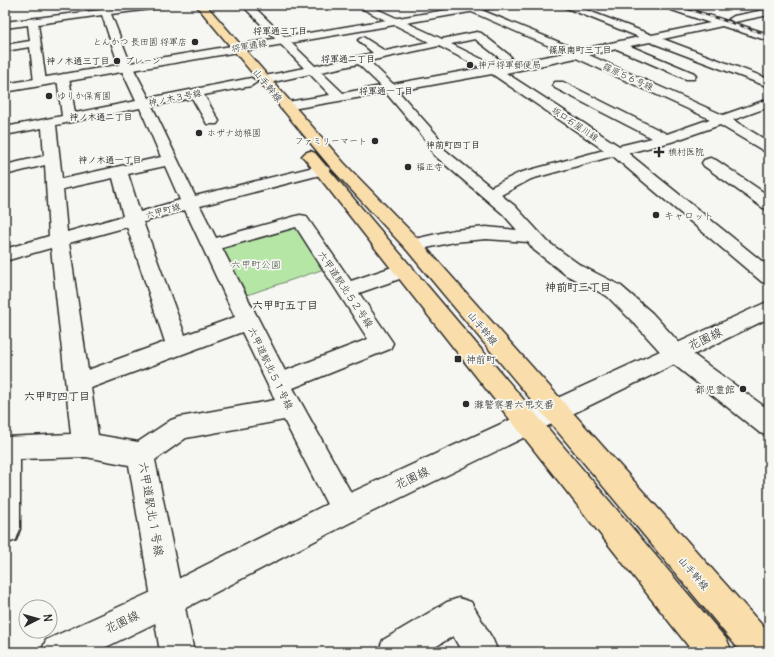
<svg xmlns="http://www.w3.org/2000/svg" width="774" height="657" font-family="Delius,'Klee One',sans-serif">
<rect width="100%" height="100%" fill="#f6f6f2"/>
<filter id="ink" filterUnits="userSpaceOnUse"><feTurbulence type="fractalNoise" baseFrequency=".025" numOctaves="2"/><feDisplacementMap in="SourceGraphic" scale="8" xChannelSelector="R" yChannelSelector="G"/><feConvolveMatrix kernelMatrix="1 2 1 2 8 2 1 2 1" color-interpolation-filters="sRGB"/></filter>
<g filter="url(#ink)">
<path fill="#b5e6a6" stroke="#708868" d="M288,227L299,229L324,269L241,297L218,252L227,245Z"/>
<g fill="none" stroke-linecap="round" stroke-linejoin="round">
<defs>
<path id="street" d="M98,5H108L109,9L137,5H164L159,8L111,14L129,60L149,98L251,78L257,82L251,86L204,95L219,121L217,124H207L192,98L152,106L195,196L322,165L328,167L330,170L328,173L200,206L216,238L300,215L306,216L351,281L404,263L411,265L414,270L411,275L359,293L393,343L390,349L293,388L355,500L359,510L355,520L345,524L335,520L284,420L186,438L155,460L194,652H160L129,465L86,457L20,459V529L16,540L5,544V437L71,434L51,248L5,261V249L49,236L45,165L5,175V165L44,156L42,128L5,135V127L62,116L57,78L63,74L69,78L75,113L136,101L117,60L102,15L38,24L46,82L40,86L34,82L30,47L5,51V45L30,41L28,25L5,28V22L100,10ZM140,108L161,157L62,179L56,125ZM165,166L180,200L140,212L128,174ZM113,178L123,216L67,232L63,189ZM185,210L235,317L185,335L143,222ZM127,227L165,342L88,370L69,243ZM296,227L368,339L285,371L222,248ZM242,332L275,400L180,417L171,420L138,442L98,435L91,388Z
M242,5H252L315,66L373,53L358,40L363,37L385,51L429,42L355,5H368L442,39L477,32L481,33L509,55L511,57L509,59H501L475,39L451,44L496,66L565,53L456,5H469L578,50L639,37L559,5H573L652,35L710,23L663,7L661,5H676L769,34V41L722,26L663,39L769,79V87L650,42L630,46L694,73L696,76L694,79H686L617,49L589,55L723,115L769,99V107L733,120L769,142V153L764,151L720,125L671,142L628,153L769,267V284L762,282L613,156L531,179L501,195L515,206L548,242L580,265L621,286L652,313L683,347L769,410V436L760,433L667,359L636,325L607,296L566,275L534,250L528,242L486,239L454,242L413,251L406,249L404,245L406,241L454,230L486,227L517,230L503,214L434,155L425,139L386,93L286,110L281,109L279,106L281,103L330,95L310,74L264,84L260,83L258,80L260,77L304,68ZM439,46L481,68L393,84L369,61ZM576,58L710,119L667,134L563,82H555L553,85L555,88L652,138L619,146L506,73ZM358,64L381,86L343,93L321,72ZM492,74L604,150L519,173L491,187L445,150L437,135L398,91Z
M769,9V15L734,22L729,19L734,16Z
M710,158L716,160L769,196V209L763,208L704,166L702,163L704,160Z
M459,598L471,602L493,640L498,652H462L453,636L427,652H378L383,640L447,602Z"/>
<path id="secondary" d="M476,5H498L493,8L5,92V84Z
M769,301V318L355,520L178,612L96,652H41L46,640L156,590L335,500Z"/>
<path id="primary" d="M196,5H206L344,163L420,241L769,633V652H741L406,249L332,169Z
M310,151L315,153L727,640L732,652H693L305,159L302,156L305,153Z"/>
</defs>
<use href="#street" stroke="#2b2b2b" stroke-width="3"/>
<use href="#secondary" stroke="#2b2b2b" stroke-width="3"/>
<use href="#primary" stroke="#2b2b2b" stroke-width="3"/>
<use href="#street" fill="#f6f6f2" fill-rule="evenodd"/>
<use href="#secondary" fill="#f6f6f2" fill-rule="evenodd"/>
<use href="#primary" fill="#f9deab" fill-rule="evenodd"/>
<defs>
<path id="rail" d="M675,5L769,35"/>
</defs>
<use href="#rail" stroke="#2b2b2b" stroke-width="2"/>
<use href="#rail" stroke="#f6f6f2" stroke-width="1.5" stroke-dasharray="4.5" stroke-linecap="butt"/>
</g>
</g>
<g fill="#2b2b2b" stroke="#f6f6f2" stroke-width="1.5">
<circle cx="195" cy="42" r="4"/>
<circle cx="117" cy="61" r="4"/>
<circle cx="470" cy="65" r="4"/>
<circle cx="49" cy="96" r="4"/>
<circle cx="199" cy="133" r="4"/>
<circle cx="375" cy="141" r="4"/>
<path d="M657 146h4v4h4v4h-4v4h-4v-4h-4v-4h4z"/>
<circle cx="408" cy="167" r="4"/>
<circle cx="656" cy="215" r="4"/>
<rect x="454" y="355" width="8" height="8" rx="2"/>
<circle cx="743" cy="389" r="4"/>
<circle cx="466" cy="404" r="4"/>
</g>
<g text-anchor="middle" stroke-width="3.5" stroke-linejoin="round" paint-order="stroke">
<g font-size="9" font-weight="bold" fill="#2b2b2b" stroke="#f6f6f2">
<text x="280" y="34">将軍通三丁目</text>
<text x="580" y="53">篠原南町三丁目</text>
<text x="348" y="62">将軍通二丁目</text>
<text x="78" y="64">神ノ木通三丁目</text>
<text x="386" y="94">将軍通一丁目</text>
<text x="101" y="120">神ノ木通二丁目</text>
<text x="453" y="148">神前町四丁目</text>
<text x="110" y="163">神ノ木通一丁目</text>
</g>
<g font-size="9" fill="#2b2b2b" stroke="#f6f6f2" text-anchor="start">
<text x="187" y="45" text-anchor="end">とんかつ 長田園 将軍店</text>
<text x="125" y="64">ブレーン</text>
<text x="478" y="68">神戸将軍郵便局</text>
<text x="57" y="99">ゆりか保育園</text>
<text x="207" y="136">ホザナ幼稚園</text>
<text x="367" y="144" text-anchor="end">ファミリーマート</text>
<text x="668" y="155">槙村医院</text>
<text x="416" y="170">福正寺</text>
</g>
<g font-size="9" fill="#2b2b2b" stroke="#f6f6f2">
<text transform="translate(249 46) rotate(-10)" y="3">将軍通線</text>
<text transform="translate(628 77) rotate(24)" y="3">篠原５６号線</text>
<text transform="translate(175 98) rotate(-11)" y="3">神ノ木３号線</text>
<text transform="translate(575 124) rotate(34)" y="3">坂口石屋川線</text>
<text transform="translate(163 211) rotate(-16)" y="3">六甲町線</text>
</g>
<g font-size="10" fill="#2b2b2b" stroke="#f6f6f2">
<text transform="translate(268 85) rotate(51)" y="4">山手幹線</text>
<text transform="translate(346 289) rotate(56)" y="4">六甲道駅北５２号線</text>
<text transform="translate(483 328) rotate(50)" y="4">山手幹線</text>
<text transform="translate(271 368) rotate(64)" y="4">六甲道駅北５１号線</text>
<text transform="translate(694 573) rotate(49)" y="4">山手幹線</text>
</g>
<g font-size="10" fill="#2b2b2b" stroke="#f6f6f2" text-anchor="start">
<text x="664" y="219">キャロット</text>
<text x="466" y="363">神前町</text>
<text x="735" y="393" text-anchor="end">都児童館</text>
<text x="474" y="408">灘警察署六甲交番</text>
</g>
<g font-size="10" fill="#4e5a4a" stroke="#f6f6f2">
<text x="256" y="268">六甲町公園</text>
</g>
<g font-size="11" font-weight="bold" fill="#2b2b2b" stroke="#f6f6f2">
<text x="578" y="291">神前町三丁目</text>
<text x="285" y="309">六甲町五丁目</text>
<text x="57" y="400">六甲町四丁目</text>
</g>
<g font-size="12" fill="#2b2b2b" stroke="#f6f6f2">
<text transform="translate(705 339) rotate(-25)" y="4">花園線</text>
<text transform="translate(412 478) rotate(-25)" y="4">花園線</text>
<text transform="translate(151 509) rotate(80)" y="4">六甲道駅北１号線</text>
<text transform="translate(122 622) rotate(-25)" y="4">花園線</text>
</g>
</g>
<rect width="774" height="657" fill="none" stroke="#f6f6f2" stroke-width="20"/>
<rect x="10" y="10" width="754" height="637" fill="none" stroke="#2b2b2b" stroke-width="1.5" filter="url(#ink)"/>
<g transform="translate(38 619) rotate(84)"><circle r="19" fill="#f6f6f2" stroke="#a5a5a2"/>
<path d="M0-3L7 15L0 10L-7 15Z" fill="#2b2b2b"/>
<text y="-6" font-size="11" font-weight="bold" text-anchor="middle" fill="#2b2b2b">N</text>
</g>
</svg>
